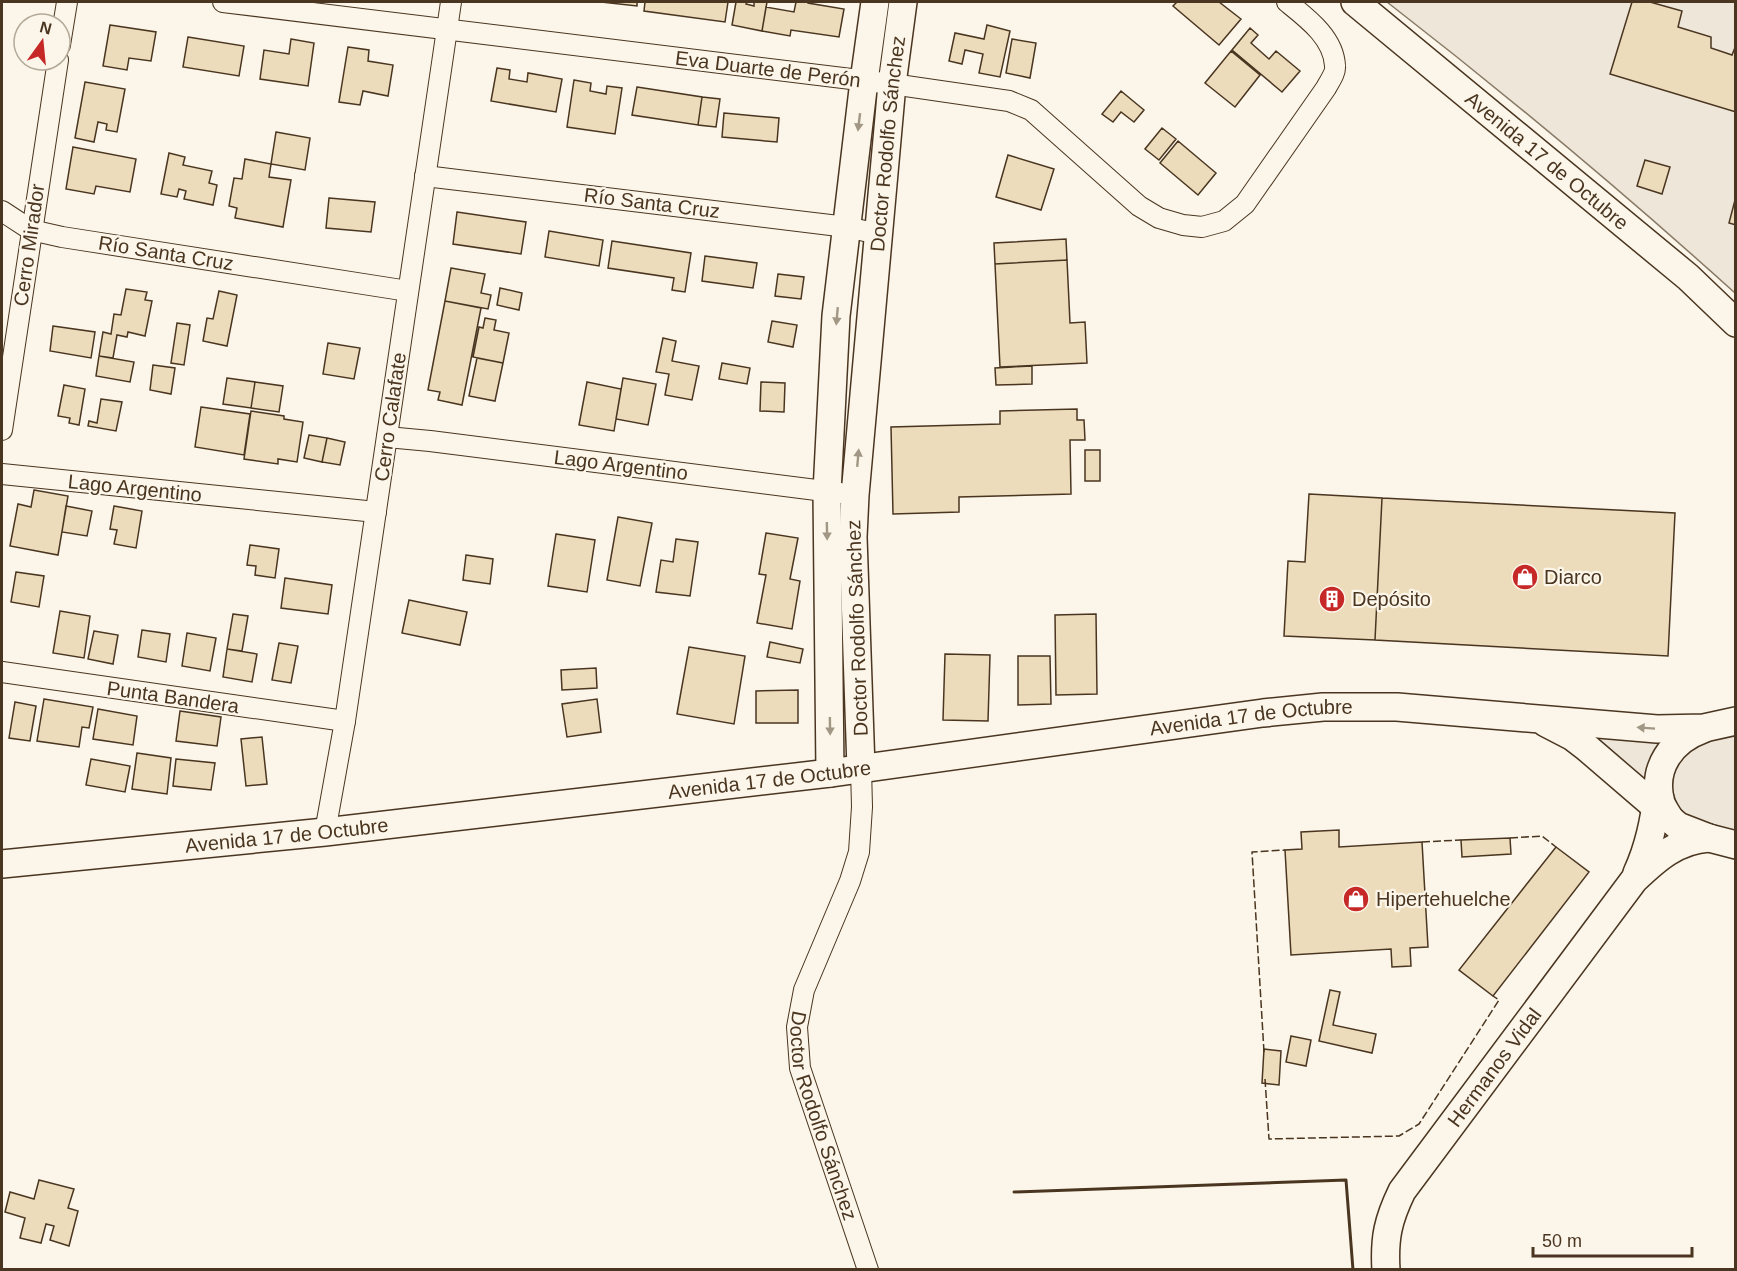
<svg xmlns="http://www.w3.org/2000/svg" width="1737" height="1271" font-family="Helvetica,sans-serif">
<rect width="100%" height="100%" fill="#fbf6e9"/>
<path fill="#ede6d9" stroke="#887966" stroke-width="1.5" d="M1387,2H1735V293C1623,192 1507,95 1387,2Z
M1581,730L1664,737L1650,785Z
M1735,732V833L1689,819L1679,810L1672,790L1673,776L1680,756L1701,738Z"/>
<path fill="#ecdcbc" stroke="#4a3520" stroke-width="1.5" d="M601,2H637V6Z
M645,2H728L725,22L644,11Z
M736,2H747L746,4L754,6V2H767L762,31L732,25Z
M796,2H808V3L844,9L839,37L791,30L790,36L762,31L766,7L794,12Z
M1177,2H1219L1241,19L1219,45L1173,6Z
M1632,2H1650L1682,11L1678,27L1711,37V48L1732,55L1736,45V112L1610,74Z
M110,25L156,32L151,61L129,58L127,70L103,66Z
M987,25L1010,31L1000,77L979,73L983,54L965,50L962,64L949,61L955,33L984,39Z
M1250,28L1258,35L1251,43L1269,59L1276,51L1300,71L1282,92L1232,50Z
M188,37L244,46L239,76L183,67Z
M291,39L314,43L308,86L260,79L264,50L289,54Z
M1012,39L1036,43L1030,78L1006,73Z
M348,47L369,50L368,61L393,65L388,96L363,91L360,105L339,102Z
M1231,51L1260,75L1235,107L1205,83Z
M497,68L510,70L509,79L527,82L528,73L562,79L556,112L491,101Z
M574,80L591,83L590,91L606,94L607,86L622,88L615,134L567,127Z
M85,82L125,89L117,132L106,130L107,124L98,122L94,142L75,138Z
M637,87L702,97L698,125L632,115Z
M1121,91L1144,110L1134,122L1121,112L1113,122L1102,114Z
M702,97L720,99L716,127L698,125Z
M724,113L779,118L777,142L722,137Z
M1162,128L1176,139L1159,160L1145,149Z
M276,132L310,138L305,170L271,164Z
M1178,141L1216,173L1198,195L1160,163Z
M73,147L136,159L130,192L96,186L94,194L66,189Z
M169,153L185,157L183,165L212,171L209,183L217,185L213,205L184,199L186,191L179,189L177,197L161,194Z
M1008,155L1054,169L1041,210L996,197Z
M245,159L271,164L269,177L291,180L283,227L235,218L237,208L229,206L234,178L242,179Z
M1645,160L1670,167L1662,194L1637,186Z
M329,198L375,202L371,232L326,228Z
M1735,200H1736V225L1729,223Z
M457,212L526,222L521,254L453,244Z
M549,231L603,240L599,266L545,257Z
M1066,239L1067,260L995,264L994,243Z
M612,241L691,253L685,292L672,290L674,278L608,268Z
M705,256L757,263L753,288L702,281Z
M1067,260L1070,323L1085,322L1087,363L1000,367L995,264Z
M451,268L485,274L481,293L491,295L488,309L445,301Z
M778,274L804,277L801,299L775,296Z
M500,288L522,293L519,310L497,305Z
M126,289L147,292L145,300L152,301L145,336L128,332L127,337L117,335L113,358L99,356L103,332L111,334L114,314L121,315Z
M219,291L237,295L227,346L203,341L207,318L213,319Z
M445,301L481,308L462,405L438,400L440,392L428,390Z
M485,318L496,320L494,330L509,333L503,363L473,357L479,327L483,328Z
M772,321L797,325L793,347L768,342Z
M177,323L190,325L184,365L171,363Z
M53,326L95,332L91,358L50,351Z
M663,338L676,341L672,361L699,366L692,400L665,395L669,374L656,372Z
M328,343L360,348L354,379L323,374Z
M99,356L134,362L130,382L96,376Z
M477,358L503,363L495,401L469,396Z
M722,363L750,368L747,384L719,379Z
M153,365L175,368L171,394L150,390Z
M1032,366V384L996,385L995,368Z
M227,378L255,382L251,408L223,404Z
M623,378L656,384L648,425L616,419Z
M255,382L283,386L279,412L251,408Z
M587,382L621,389L614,431L579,425Z
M761,382L785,383L784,412L760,411Z
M64,385L85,389L79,425L69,423L70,418L58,416Z
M101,399L122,402L116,431L88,426L89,421L97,423Z
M201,407L250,414L244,455L195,447Z
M1077,409V420H1084L1085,440H1070L1071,494L959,497V512L893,514L891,427L1000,424V411Z
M251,411L284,416V419L303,422L297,462L278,459V464L244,459Z
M309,435L327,438L322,462L304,458Z
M327,438L345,442L340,465L322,462Z
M1085,450H1100V481H1085Z
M34,490L68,496L58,555L10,546L18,504L31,507Z
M1309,494L1382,498L1375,640L1284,636L1288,561L1305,562Z
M1382,498L1675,513L1668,656L1375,640Z
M66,506L92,511L87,536L62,532Z
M114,506L142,511L136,548L114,544L117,530L110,529Z
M618,517L652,523L640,586L607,580Z
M766,533L798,538L790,579L800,581L792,629L757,623L766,575L759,574Z
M556,534L595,540L587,592L548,586Z
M676,539L698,542L690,596L656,592L661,560L673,562Z
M250,545L279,549L275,578L255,575L256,566L247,565Z
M466,555L493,559L490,584L463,580Z
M16,572L44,576L39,607L11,602Z
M285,578L332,585L328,614L281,608Z
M409,600L467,612L460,645L402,633Z
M60,611L90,616L84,658L53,653Z
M233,614L248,616L242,651L227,649Z
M1096,614L1097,694L1056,695L1055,615Z
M142,630L170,634L166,662L138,657Z
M94,631L118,635L113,664L88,659Z
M187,633L216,638L210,671L182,666Z
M770,642L803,649L800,663L767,657Z
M279,643L298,646L291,683L272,680Z
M689,647L745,656L734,724L677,714Z
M227,649L257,654L252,682L223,677Z
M945,654L990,655L988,721L943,720Z
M1018,656H1050L1051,704L1018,705Z
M596,668L597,688L562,690L561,670Z
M798,690V723H756V691Z
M44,699L93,707L89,728L82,727L79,747L37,741Z
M597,699L601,732L567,737L562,704Z
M15,702L36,706L30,741L9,738Z
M98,709L137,716L133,745L93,739Z
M180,711L221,717L217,746L176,741Z
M262,737L267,784L246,786L241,739Z
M137,753L171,758L167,794L132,789Z
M91,759L130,766L125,792L86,785Z
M176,759L215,763L211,790L173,786Z
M1339,830V847L1422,842L1428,947L1410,948L1411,966L1392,967L1391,949L1291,955L1285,850L1302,849L1301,832Z
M1510,838L1511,854L1462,857L1461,840Z
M1556,847L1589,872L1493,996L1459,970Z
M1330,990L1340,992L1333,1025L1376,1034L1372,1053L1319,1041Z
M1291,1036L1311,1040L1306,1066L1286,1062Z
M1264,1049L1281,1051L1279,1085L1262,1083Z
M39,1180L74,1189L68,1208L78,1211L69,1246L50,1240L54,1226L46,1224L41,1243L20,1238L25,1218L5,1212L10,1192L34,1199Z"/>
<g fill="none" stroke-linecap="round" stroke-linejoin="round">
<defs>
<g id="street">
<path d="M223,2L892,84L1009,101L1031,110L1139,206L1159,218L1183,225L1202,227L1224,221L1245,204L1326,88C1329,82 1336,73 1335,66C1334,38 1307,18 1287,2"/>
<path d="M60,45L67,2"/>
<path d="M425,176L847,227L878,234"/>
<path d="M2,211L31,230L62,237L408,291"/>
<path d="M2,430L58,60"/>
<path d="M387,437L430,441L840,493"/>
<path d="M2,474L376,512"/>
<path d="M2,672L345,721"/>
<path id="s1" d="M861,768L862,807L859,852L850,881L804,990L797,1027L800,1068L868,1270"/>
<path d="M325,832L345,721L451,2"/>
</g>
<g id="secondary">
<path id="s2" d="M1355,2L1688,277L1736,323"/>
<path d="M1546,723L1573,737L1586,747L1678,826L1709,838L1736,845"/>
<path id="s3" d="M861,768L853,537L855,495L892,84L903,2"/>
<path d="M830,773L827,492L836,316L864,81L875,2"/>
<path d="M1670,819C1667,814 1663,808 1661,803C1651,768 1672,740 1703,729"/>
<path id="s4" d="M2,864L325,832L830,773L1263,713L1323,707H1397L1657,729L1704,728L1736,721"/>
<path d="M1637,873C1649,847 1654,821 1658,792"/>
<path id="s5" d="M1386,1270C1384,1238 1388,1220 1402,1191L1634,880C1656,859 1677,840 1709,838"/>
</g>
</defs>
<use href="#street" stroke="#4a3520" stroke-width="22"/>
<use href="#secondary" stroke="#4a3520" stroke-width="30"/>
<use href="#street" stroke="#fbf6e9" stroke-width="20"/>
<use href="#secondary" stroke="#fbf6e9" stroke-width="27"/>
<path stroke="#4a3520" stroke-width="1.5" stroke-dasharray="8 3" stroke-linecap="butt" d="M1510,838L1542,836L1556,847
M1422,842L1461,840
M1264,1052L1252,852L1285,850
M1265,1079L1269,1139L1399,1136L1419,1124L1499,1000L1493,996
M970,1269V1270"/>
<path stroke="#4a3520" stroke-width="3" d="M1014,1192L1346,1180L1353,1270"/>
</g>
<defs><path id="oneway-solid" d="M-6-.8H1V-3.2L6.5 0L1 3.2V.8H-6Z" transform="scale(1.5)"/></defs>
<g fill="#a29684">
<use href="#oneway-solid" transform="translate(859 122) rotate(97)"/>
<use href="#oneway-solid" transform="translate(837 316) rotate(95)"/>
<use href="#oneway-solid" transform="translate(858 458) rotate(-85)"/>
<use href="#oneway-solid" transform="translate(827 531) rotate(89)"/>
<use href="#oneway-solid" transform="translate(830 726) rotate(89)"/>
<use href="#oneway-solid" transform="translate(1646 728) rotate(-176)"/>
</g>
<defs>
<symbol id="shop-disc" viewBox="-11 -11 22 22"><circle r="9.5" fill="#c62828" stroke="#fbf6e9"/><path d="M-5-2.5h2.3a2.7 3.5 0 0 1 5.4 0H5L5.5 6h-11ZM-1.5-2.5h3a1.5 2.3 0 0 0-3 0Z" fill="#fff"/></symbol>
<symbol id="building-disc" viewBox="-11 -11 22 22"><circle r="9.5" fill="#c62828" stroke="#fbf6e9"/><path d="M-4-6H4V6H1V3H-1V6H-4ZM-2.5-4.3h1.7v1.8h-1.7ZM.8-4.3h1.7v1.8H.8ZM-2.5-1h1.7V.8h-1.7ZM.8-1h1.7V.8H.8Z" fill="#fff"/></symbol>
</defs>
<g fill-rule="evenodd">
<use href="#shop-disc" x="1510" y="562" width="30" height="30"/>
<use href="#building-disc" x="1317" y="584" width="30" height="30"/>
<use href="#shop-disc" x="1341" y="884" width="30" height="30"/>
</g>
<g text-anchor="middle" stroke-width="4.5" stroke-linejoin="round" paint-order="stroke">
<g font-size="20" fill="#4a3520" stroke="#fbf6e9">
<text transform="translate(768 69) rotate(7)" y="7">Eva Duarte de Perón</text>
<text dy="7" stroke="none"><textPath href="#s3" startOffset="626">Doctor Rodolfo Sánchez</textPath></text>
<text dy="7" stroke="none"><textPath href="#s2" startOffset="249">Avenida 17 de Octubre</textPath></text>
<text transform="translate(652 203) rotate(7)" y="7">Río Santa Cruz</text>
<text transform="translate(29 245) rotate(-82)" y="7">Cerro Mirador</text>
<text transform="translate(166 253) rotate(9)" y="7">Río Santa Cruz</text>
<text transform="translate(390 417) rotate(-82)" y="7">Cerro Calafate</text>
<text transform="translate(621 465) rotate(7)" y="7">Lago Argentino</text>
<text transform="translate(135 488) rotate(6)" y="7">Lago Argentino</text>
<text transform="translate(857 628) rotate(-92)" y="7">Doctor Rodolfo Sánchez</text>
<text transform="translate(173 697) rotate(8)" y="7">Punta Bandera</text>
<text dy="7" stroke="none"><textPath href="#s4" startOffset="1258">Avenida 17 de Octubre</textPath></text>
<text dy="7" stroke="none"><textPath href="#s4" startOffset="772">Avenida 17 de Octubre</textPath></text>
<text dy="7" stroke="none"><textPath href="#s4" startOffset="286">Avenida 17 de Octubre</textPath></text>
<text dy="7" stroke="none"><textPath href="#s5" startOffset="236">Hermanos Vidal</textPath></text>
<text dy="7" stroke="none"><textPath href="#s1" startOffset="363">Doctor Rodolfo Sánchez</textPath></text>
</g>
<g font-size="20" fill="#4a3520" stroke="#fbf6e9" text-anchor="start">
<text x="1544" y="584">Diarco</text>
<text x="1352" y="606">Depósito</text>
<text x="1376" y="906">Hipertehuelche</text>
</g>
</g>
<rect width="1737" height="1271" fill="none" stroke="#4a3520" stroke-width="6"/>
<g transform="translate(42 42) rotate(15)"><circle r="28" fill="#fbf6e9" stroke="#b4a999" stroke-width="1.5"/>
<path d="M0-4.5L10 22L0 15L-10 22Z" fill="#c62828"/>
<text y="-9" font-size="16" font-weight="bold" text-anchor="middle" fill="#4a3520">N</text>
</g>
<path d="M1533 1247v9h159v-9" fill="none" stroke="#4a3520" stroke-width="3"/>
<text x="1542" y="1247" font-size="18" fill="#4a3520" stroke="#fbf6e9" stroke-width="4.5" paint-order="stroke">50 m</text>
</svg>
